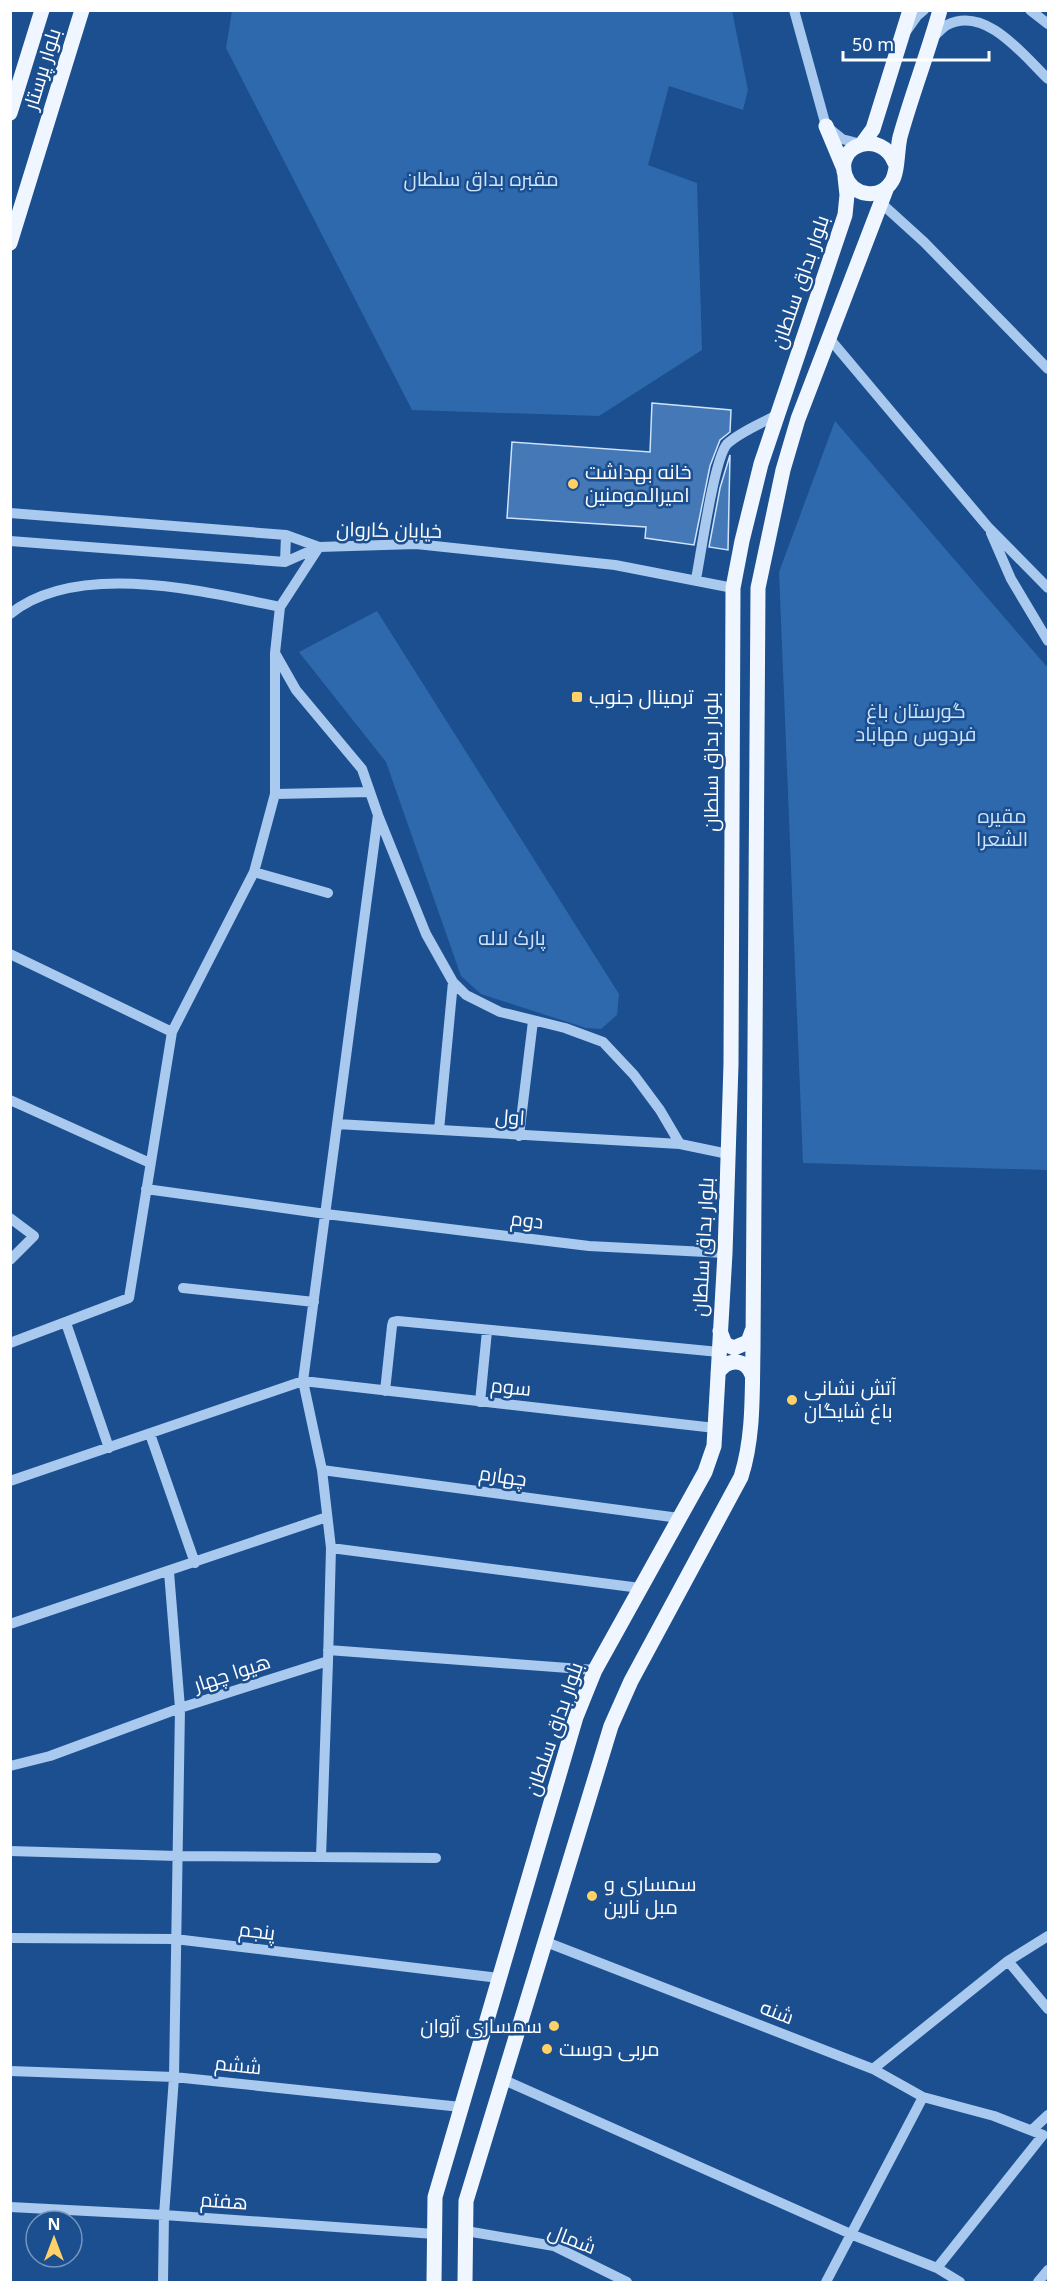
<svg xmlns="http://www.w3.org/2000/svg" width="1059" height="2293" font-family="'Noto Sans',Cairo,sans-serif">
<rect width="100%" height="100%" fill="#1b4f8f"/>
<path fill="#2e69ad" d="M232,11H732L748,90L743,110L669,86L648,165L697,183L702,350L599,416L412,410L226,48Z
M835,421L1048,668V1170L803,1163L779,572Z
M377,611L619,994L617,1015L601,1029L586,1028L481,994L461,976L386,762L299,652Z"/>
<path fill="#4478b7" stroke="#cfe3fa" stroke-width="1.5" d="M652,403L731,410L730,432L720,440L710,466L694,545L645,538L646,527L507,518L512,442L650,452Z
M730,455L728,550L709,547L720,488Z"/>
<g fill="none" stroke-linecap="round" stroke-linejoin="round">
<path stroke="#a9c9ee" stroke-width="10" d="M794,10L826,126L842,139L861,144
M1030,10L1048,24
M907,30L917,16L924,10
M932,38C937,34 942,28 947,25C986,5 1024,56 1048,79
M881,203L924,242L1048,369
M829,338L988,527L1048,588
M10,513L286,535L319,547L416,544L615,565L733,588
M991,533L1011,579L1048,641
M10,541L285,562L319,547
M285,562L286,535
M696,579C701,554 714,459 727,444C740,432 760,424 775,416
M280,607L275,653L296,690L362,769L378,815L426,934L453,982L466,995L500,1012L565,1028L603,1042L634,1075L660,1110L680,1144L728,1154
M10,614C77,560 203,591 280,607L319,547
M275,794L370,792
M254,872L328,893
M10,954L172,1032
M10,1100L150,1163
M337,1124L680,1144
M439,1130L453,982
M519,1136L533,1021
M146,1189L326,1214L589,1246L725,1253
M10,1218L34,1236L10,1260
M183,1288L314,1302
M66,1323L109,1448
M10,1343L129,1298L172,1032L254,872L275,794V653
M385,1391L392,1326L393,1322L398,1321L719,1352
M480,1402L487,1331
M150,1434L195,1563
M322,1470L679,1518
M10,1481L303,1381L715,1428
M331,1548L640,1588
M10,1624L327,1517
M328,1650L595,1670
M10,1766L50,1756L180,1708L328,1661L331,1548L322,1470L303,1381L378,815
M10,1851L177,1856L321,1857L328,1661
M321,1857L436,1858
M10,1938L175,1939L499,1978
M1008,1961L1048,1936
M873,2069L1008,1961L1048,2009
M10,2071L174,2077L461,2107
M504,2080L853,2235L937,2268L1043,2135L994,2116L923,2097L873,2069L546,1942
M1032,2130L1048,2115
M10,2207L164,2215L435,2234
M466,2231L554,2246L627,2282
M937,2268L960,2282
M163,2282L164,2215L174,2077L180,1708L169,1572
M826,2282L923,2097
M1038,2282L1048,2270"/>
<path stroke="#f0f6ff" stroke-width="15" d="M10,113L42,10
M826,126L844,169
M862,144L873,129L910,10
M895,163C882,129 835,144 845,175C852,196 880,201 892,181C898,171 897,150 900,137C912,94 928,53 940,10
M10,243L82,10
M720,1331L725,1344L734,1348L748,1342L752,1331
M718,1373C727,1358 746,1358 752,1375
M434,2282L435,2197L576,1717L595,1670L705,1472L714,1446L725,1253L731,1064L733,588L742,541L761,464L845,215L847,195L845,177
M465,2282L466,2201L611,1726L631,1681L741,1477C754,1437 752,1392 753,1349L758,588L783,470L798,419L887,187"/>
</g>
<g fill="#ffd166" stroke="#1b4f8f" stroke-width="2">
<circle cx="573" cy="484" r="6"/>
<rect x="571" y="691" width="12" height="12" rx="3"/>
<circle cx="792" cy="1400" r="6"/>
<circle cx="592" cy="1896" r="6"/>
<circle cx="554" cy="2026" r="6"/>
<circle cx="547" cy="2049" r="6"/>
</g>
<g text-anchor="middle" stroke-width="5" stroke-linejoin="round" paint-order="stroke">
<g font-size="20" fill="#fff" stroke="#1b4f8f">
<text transform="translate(42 69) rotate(-73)" y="7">بلوار پرستار</text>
<text transform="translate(800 282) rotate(-71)" y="7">بلوار بداق سلطان</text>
<text transform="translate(389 530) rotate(1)" y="7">خیابان کاروان</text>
<text transform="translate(711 762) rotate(-90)" y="7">بلوار بداق سلطان</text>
<text transform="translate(510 1117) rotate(4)" y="7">اول</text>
<text transform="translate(527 1220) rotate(7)" y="7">دوم</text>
<text transform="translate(703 1247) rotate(-87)" y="7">بلوار بداق سلطان</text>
<text transform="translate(511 1387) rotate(6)" y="7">سوم</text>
<text transform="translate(503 1476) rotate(8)" y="7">چهارم</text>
<text transform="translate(232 1673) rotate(-18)" y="7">هیوا چهار</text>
<text transform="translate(554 1729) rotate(-71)" y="7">بلوار بداق سلطان</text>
<text transform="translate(257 1931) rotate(7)" y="7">پنجم</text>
<text transform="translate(777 2012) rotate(21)" y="7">شنه</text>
<text transform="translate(238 2065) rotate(6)" y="7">ششم</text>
<text transform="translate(224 2201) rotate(4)" y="7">هفتم</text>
<text transform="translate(572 2239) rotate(21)" y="7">شمال</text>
</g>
<g font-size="20" fill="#cfe3fa" stroke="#1b4f8f">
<text x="481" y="186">مقبره بداق سلطان</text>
<text x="916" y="718">گورستان باغ<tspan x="916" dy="23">فردوس مهاباد</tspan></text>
<text x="1002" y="823">مقیره<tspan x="1002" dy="23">الشعرا</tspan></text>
<text x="512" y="945">پارک لاله</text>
</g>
<g font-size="20" fill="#fff" stroke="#1b4f8f" text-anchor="start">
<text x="585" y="479">خانه بهداشت<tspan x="585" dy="23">امیرالمومنین</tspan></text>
<text x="589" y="704">ترمینال جنوب</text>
<text x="804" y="1395">آتش نشانی<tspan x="804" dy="23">باغ شایگان</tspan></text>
<text x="604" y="1891">سمساری و<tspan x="604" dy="23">مبل نارین</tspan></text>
<text x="542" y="2033" text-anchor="end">سمساری آژوان</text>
<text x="559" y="2056">مربی دوست</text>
</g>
</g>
<rect width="1059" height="2293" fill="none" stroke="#ffffff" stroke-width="24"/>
<g transform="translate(54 2239)"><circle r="28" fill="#1b4f8f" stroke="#7695bc" stroke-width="1.5"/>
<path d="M0-4.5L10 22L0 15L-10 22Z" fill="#ffd166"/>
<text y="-9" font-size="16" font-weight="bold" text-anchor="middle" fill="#ffffff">N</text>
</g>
<path d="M843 51v9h146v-9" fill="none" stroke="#ffffff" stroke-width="3"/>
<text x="852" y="51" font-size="18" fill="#ffffff" stroke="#1b4f8f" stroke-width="4.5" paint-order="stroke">50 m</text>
</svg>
